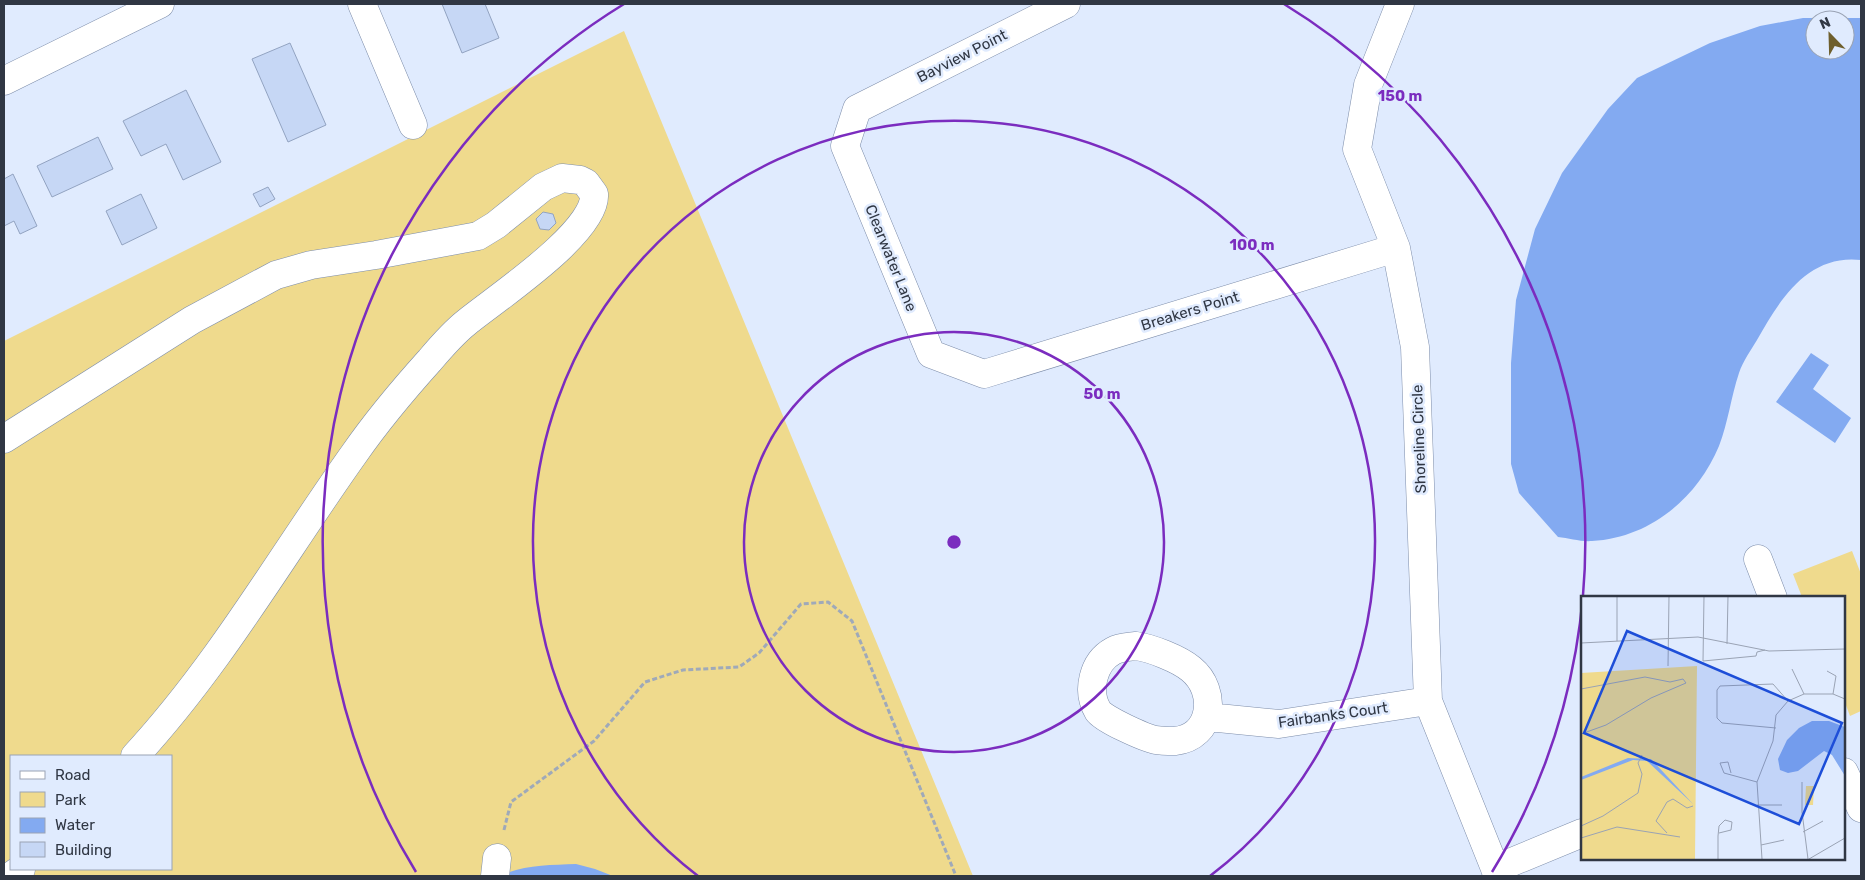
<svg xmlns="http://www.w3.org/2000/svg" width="1865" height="880" font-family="Rubik,sans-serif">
<rect width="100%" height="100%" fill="#e0ebfe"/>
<path fill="#efda8d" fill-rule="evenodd" d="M624,31L973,876H4V341ZM11,756H171V869H11Z
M1852,551L1861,574V711L1850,716L1844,700V598L1802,597L1793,574Z"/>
<path fill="#83aaf1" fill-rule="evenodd" d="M1803,18H1861V260C1808,254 1780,299 1757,340C1751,350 1743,361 1739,373C1731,397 1728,423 1719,446C1697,499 1649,538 1592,541C1581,542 1569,538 1558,537L1519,493L1511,464V363L1516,300L1535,229L1562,173L1608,109L1637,78L1710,43L1760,26ZM1815,20H1845V50H1815Z
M1811,353L1829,365L1813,389L1851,418L1835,443L1776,402Z
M576,864L595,869L613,876H499C523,865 549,865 576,864Z"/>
<path fill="#c6d7f5" stroke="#92a3c1" d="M442,4H485L499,38L462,53Z
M290,43L326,125L288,142L252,59Z
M186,90L221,162L183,180L166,144L141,156L123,121Z
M98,137L113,169L52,197L37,166Z
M13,174L37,226L20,234L14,221L4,226V179Z
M268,187L275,199L260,207L253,194Z
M141,194L157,228L122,245L106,211Z
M543,212L553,214L556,223L549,230L540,229L536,219Z"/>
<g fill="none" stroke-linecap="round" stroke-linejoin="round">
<defs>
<path id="minor" d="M362,4L413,125
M1066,4L857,109L845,146L931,354L984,374L1396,248
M1400,4L1368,85L1357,149L1396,248L1415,347L1428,701L1498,876
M4,81L160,4
M4,439L192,320L276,275L311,265L376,255L478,236L496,225L543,187L562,178L580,180L586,183L594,194C598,231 495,299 467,322C453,333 441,347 430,360C403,390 377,421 354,454C282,555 220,664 135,756
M1758,559L1773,598
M1136,646C1151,648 1179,659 1191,669C1218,691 1213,737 1175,741C1169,741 1161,741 1156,740C1145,738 1103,719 1098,711C1086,691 1093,662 1113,651C1120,647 1128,647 1136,646Z
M1208,717L1279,724L1428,701
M1844,772L1861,808
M1495,869L1582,833
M11,876L21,869
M495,876L497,858"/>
</defs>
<use href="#minor" stroke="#7d8daa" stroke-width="29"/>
<path stroke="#9fa9b9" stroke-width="3" stroke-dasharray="5 2.5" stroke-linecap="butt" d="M504,830L511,802L594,741L645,682L683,670L739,667L759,653L801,604L828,602L852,621L956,876"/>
<use href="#minor" stroke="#fff" stroke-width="28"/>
</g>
<g fill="none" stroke="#7b2cbf" stroke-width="2.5">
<circle cx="954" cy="542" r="210"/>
<path d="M698 876A421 421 0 1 1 1210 876"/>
<path d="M416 872A631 631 0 0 1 624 4M1284 4A631 631 0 0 1 1492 872"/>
</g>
<g text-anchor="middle" stroke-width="5" stroke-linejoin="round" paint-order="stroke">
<g font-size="15" fill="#303744" stroke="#e0ebfe">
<text transform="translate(962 56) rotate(-27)" y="5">Bayview Point</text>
<text transform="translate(891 258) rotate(68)" y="5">Clearwater Lane</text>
<text transform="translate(1190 311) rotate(-17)" y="5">Breakers Point</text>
<text transform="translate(1419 439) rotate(-92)" y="5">Shoreline Circle</text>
<text transform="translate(1333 715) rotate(-8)" y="5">Fairbanks Court</text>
</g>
</g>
<g transform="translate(1581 596)">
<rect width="264" height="264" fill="#e0ebfe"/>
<path d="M116,70L114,263H0V77ZM225,190H233L232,209H224Z" fill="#efda8d"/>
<path d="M231,125H248L264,131V180L251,159L243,155L217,175L207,177L199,174L197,163L206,144L218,132ZM47,162L70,163L112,208L66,165L52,164L0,184V181Z" fill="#83aaf1"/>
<path fill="none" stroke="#9aa3b4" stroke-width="1" d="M123,0L122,65L175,60L176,56L184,54M36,45V0M0,47L117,41L188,55L264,53M146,48L147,0M87,70L88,0M211,73L223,98M246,75L255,80L252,98M0,93L64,81L89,86L102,83L105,87L70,102L25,129L0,138M195,132L141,127L136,122V94L139,90L192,88L207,105M150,177L147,166L139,167L143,177L176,186M221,186V216L227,263M176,209H201M0,230L22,220L57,197L61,178L57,167L61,159M222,236L242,225M86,237L75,225L86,206L92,203L106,212L112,210M0,242L36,231L99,241M180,249L203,244M137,263V240L138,230L144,224L151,226L150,234L138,237M181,263L176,186L192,145L195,119L207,105L223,98H252L264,103M228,263L264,242"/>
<path fill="#1d4ed8" fill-opacity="0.15" stroke="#1d4ed8" stroke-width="2.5" d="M46,35L261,127L218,228L3,137Z"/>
<rect width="264" height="264" fill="none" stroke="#303744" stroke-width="2.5"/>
</g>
<circle cx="954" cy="542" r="8" fill="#7b2cbf" stroke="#e0ebfe" stroke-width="2.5"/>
<g font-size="15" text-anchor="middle" font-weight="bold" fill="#7b2cbf" stroke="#e0ebfe" stroke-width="5" stroke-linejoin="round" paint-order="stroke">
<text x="1400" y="101">150 m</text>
<text x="1252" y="250">100 m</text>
<text x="1102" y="399">50 m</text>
</g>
<rect width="1865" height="880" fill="none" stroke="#303744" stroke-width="10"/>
<rect x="10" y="755" width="162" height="115" fill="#e0ebfe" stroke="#9aa3b4"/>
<rect x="20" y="771" width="25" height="8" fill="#ffffff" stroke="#9aa3b4"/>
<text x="55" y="780" font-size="15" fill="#303744">Road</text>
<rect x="20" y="792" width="25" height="15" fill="#efda8d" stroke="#9aa3b4"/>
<text x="55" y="805" font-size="15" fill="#303744">Park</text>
<rect x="20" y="818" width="25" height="15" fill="#83aaf1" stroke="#9aa3b4"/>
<text x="55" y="830" font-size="15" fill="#303744">Water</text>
<rect x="20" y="842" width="25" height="15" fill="#c6d7f5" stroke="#9aa3b4"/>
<text x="55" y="855" font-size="15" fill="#303744">Building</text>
<g transform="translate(1830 35) rotate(337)"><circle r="24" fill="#e0ebfe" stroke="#9aa3b4"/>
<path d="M0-4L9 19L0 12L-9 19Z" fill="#6e5f2d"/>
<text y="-8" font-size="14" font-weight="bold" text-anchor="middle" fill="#303744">N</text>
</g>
</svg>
